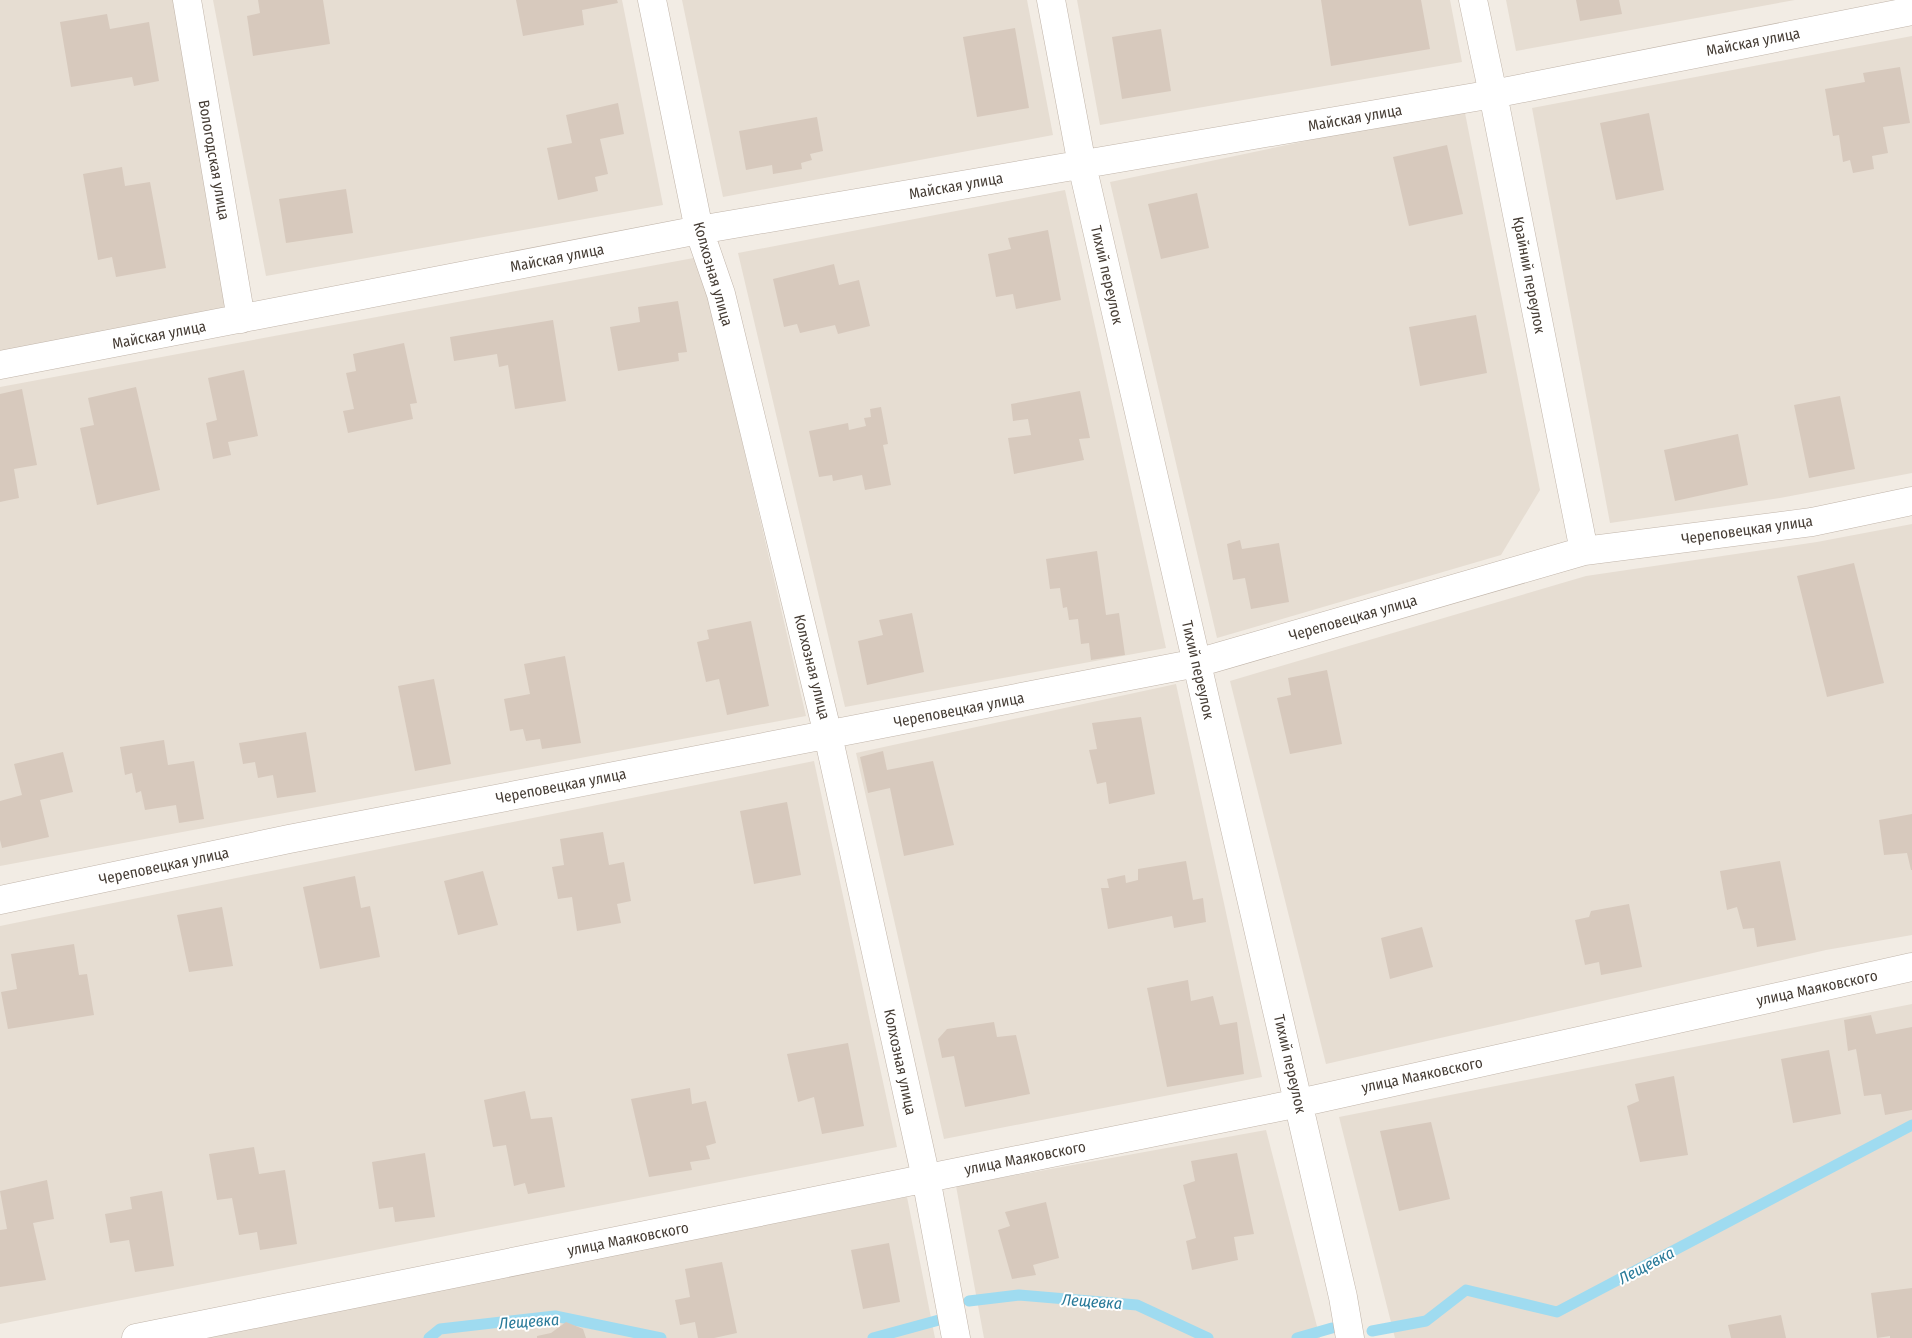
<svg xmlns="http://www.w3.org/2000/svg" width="1912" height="1338" font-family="'Fira Sans Condensed',sans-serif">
<rect width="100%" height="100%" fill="#f2ece4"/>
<path fill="#e6ddd2" d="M0,0H173L232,315L0,355Z
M213,0H622L663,205L266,276Z
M682,0H1027L1053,135L723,197Z
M1077,0H1450L1462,62L1100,125Z
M1506,0H1795L1516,51Z
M1912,36V473L1780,498L1610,523L1532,108Z
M1464,108L1540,490L1501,555L1217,638L1110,182Z
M1065,190L1166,648L845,707L738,253Z
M699,257L806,716L0,866V387Z
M1912,524V935L1826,950L1326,1064L1230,681L1586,576L1817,542Z
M1176,684L1262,1077L944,1139L856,753Z
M814,761L897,1147L0,1324V926Z
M1912,1004V1338H1395L1339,1117Z
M1266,1130L1320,1338H984L956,1186Z
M907,1197L935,1338H195Z"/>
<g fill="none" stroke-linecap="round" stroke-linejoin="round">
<path stroke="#9fdbf0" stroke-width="11" d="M969,1301L1019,1295L1137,1305L1208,1338
M1372,1331L1426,1321L1466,1290L1557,1312L1912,1125
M429,1338L440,1329L555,1316L661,1338
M873,1338L939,1320
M1297,1338L1332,1328"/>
</g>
<path fill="#d7c9bd" d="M258,0H323L330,44L253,56L247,16L260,13Z
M516,0H617L618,3L582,10L584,25L523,36Z
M1321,0H1421L1430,49L1331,66Z
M1576,0H1619L1622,14L1580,21Z
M107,14L110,29L149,22L159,81L134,86L132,77L71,87L60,22Z
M1015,28L1029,108L977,117L963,37Z
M1161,29L1171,91L1122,99L1112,37Z
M1900,67L1910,123L1883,127L1888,153L1872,156L1874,169L1853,173L1850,160L1843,162L1839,135L1833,136L1825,89L1865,82L1863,73Z
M618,103L624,134L600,139L608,174L595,177L598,191L558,200L547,148L572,143L566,115Z
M1649,113L1664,190L1616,200L1600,123Z
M817,117L823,151L810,154L812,160L801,163L802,169L773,174L772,165L746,170L739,131Z
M1447,145L1463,214L1409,226L1393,157Z
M122,167L125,186L150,182L166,268L116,277L112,257L98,260L83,174Z
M346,189L353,233L286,243L279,199Z
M1197,193L1209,248L1161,259L1148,204Z
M1048,230L1061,300L1016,309L1013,294L996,297L988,254L1011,249L1008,238Z
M834,264L839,285L859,280L870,326L838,334L835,325L800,333L797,324L784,327L773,279Z
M678,301L687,352L678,353L679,361L618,371L610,327L640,322L638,307Z
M1476,315L1487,373L1420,386L1409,327Z
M553,320L566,401L515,409L508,365L499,367L497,354L454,361L450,337Z
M404,343L417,403L410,404L413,419L348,433L343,411L354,409L346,373L356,371L353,354Z
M244,370L258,436L228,442L231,455L213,459L206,423L217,420L208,378Z
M136,387L160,490L97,505L80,428L94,425L88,398Z
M22,389L37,465L14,469L19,498L0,502V394Z
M1080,391L1090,438L1079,439L1084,460L1014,474L1008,438L1031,435L1028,419L1013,421L1011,404Z
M1840,396L1855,469L1809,478L1794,405Z
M881,407L888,444L883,445L891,485L865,490L862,475L833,481L832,475L819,477L809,431L848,423L849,430L866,426L864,418L871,417L870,409Z
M1738,434L1748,485L1675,501L1664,450Z
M1240,540L1242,549L1279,543L1289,602L1251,609L1245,578L1233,580L1227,544Z
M1097,551L1106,615L1119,613L1125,655L1091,660L1089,643L1081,644L1078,619L1069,620L1067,607L1063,608L1060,588L1050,589L1046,559Z
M1854,563L1884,683L1827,697L1797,576Z
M912,613L924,672L867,685L858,641L883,635L879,620Z
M751,621L769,706L727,715L719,679L706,682L697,642L709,639L707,630Z
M565,656L581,743L542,749L540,739L526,741L523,729L510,731L504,699L530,694L524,664Z
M1327,670L1342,744L1290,754L1277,698L1291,695L1288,678Z
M434,679L451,764L415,771L398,686Z
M1141,717L1155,794L1109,804L1106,782L1097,784L1089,750L1097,749L1092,723Z
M306,732L316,792L277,798L273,775L258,778L255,762L243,764L239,743Z
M164,740L168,765L194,761L204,819L179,823L176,805L145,810L141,791L136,793L132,773L125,775L120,747Z
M883,751L887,770L933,761L954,845L904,856L890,788L868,793L860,757Z
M63,752L73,792L40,800L49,837L2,848L0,840V801L22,795L14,764Z
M787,802L801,875L754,884L740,811Z
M1912,814V870H1911L1907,853L1884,855L1879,820Z
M603,832L609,865L624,862L631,901L617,904L621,923L577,931L572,897L558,899L552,867L564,865L560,839Z
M1186,861L1193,900L1203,898L1206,922L1174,928L1172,916L1108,929L1101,888H1109L1107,879L1125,875L1126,883L1138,880V869Z
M1780,861L1796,940L1757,947L1754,928L1743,929L1737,907L1727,910L1720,871Z
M483,871L498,925L458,935L444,881Z
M355,876L361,908L370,906L380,957L320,969L303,887Z
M1629,904L1642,967L1601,975L1599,962L1585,965L1575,920L1589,917L1591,911Z
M222,907L233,966L189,972L177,915Z
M1422,927L1433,967L1390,979L1381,938Z
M74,944L79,975L87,974L94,1015L8,1029L1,992L17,989L11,954Z
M1188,980L1191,1001L1213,996L1220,1025L1237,1022L1244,1074L1167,1087L1147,988Z
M1871,1015L1876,1034L1912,1027V1110L1885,1115L1881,1094L1864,1096L1856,1049L1848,1051L1844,1020Z
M994,1022L997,1037L1016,1035L1030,1094L965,1107L954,1056L942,1058L938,1039L947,1029Z
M848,1043L864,1126L822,1134L814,1097L798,1102L787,1054Z
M1829,1050L1841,1114L1793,1123L1781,1059Z
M1674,1076L1688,1155L1640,1162L1627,1106L1639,1101L1635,1084Z
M690,1088L692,1104L706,1101L716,1143L706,1146L710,1159L690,1162L692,1170L649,1177L631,1099Z
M525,1091L531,1119L552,1117L565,1187L528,1194L525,1183L514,1186L506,1145L493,1147L484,1100Z
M1431,1122L1450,1199L1399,1211L1380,1131Z
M254,1147L259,1174L285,1170L297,1244L260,1250L257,1232L239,1235L232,1198L217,1200L209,1154Z
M425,1153L435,1217L395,1222L393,1207L379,1209L372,1162Z
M1237,1153L1254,1234L1234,1237L1238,1260L1192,1270L1186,1241L1196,1238L1183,1185L1195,1181L1191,1161Z
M47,1180L54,1219L33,1223L46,1280L0,1287V1230L7,1229L0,1191Z
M162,1191L174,1266L135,1272L129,1240L110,1243L105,1214L132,1209L130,1197Z
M1046,1202L1059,1258L1033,1265L1036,1275L1012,1279L998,1230L1010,1226L1005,1212Z
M889,1243L900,1302L863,1309L851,1250Z
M722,1262L737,1333L714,1338H698L695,1322L680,1325L675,1300L690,1297L685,1269Z
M1912,1288V1338H1890V1336L1877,1338L1871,1293Z
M1781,1315L1786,1338H1731L1728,1325Z
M566,1322L583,1329L586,1338H537V1336L551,1333Z"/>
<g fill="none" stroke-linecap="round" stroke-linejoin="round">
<defs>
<path id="minor" d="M187,0L241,319
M652,0L699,230L721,294L828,735L926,1178L956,1338
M1051,0L1082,165L1343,1297L1350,1338
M1473,0L1493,94L1584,551
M0,365L699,230L1493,94L1912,11
M0,900L289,839L1197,663L1584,551L1812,522L1912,501
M136,1338L1299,1103L1912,967"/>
</defs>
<use href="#minor" stroke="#c1b5aa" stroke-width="29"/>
<use href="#minor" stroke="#fff" stroke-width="28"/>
</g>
<g text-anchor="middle" stroke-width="4" stroke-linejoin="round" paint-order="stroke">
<g font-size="15" fill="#453c34" stroke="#fff">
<text transform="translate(1753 42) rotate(-11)" y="5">Майская улица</text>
<text transform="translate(1355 118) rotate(-10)" y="5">Майская улица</text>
<text transform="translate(214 160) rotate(80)" y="5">Вологодская улица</text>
<text transform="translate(956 186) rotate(-10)" y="5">Майская улица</text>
<text transform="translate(557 258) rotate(-11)" y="5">Майская улица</text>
<text transform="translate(713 274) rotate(74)" y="5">Колхозная улица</text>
<text transform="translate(1107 275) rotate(77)" y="5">Тихий переулок</text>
<text transform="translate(1529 275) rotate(79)" y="5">Крайний переулок</text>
<text transform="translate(159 335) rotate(-11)" y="5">Майская улица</text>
<text transform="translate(1747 530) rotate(-8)" y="5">Череповецкая улица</text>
<text transform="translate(1353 618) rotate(-16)" y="5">Череповецкая улица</text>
<text transform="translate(812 667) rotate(76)" y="5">Колхозная улица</text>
<text transform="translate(1198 670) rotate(77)" y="5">Тихий переулок</text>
<text transform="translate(959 710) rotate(-11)" y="5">Череповецкая улица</text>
<text transform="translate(561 786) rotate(-11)" y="5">Череповецкая улица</text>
<text transform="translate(164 866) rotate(-12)" y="5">Череповецкая улица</text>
<text transform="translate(1817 988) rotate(-12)" y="5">улица Маяковского</text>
<text transform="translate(900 1062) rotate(78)" y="5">Колхозная улица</text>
<text transform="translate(1290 1064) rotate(77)" y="5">Тихий переулок</text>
<text transform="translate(1422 1075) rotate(-12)" y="5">улица Маяковского</text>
<text transform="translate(1025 1158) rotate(-11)" y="5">улица Маяковского</text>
<text transform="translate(628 1239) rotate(-11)" y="5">улица Маяковского</text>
</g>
<g font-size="16" font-style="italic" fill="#297a99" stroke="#fff">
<text transform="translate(1646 1265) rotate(-28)" y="6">Лещевка</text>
<text transform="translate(1092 1301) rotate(4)" y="6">Лещевка</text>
<text transform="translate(529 1321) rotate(-4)" y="6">Лещевка</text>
</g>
</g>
</svg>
